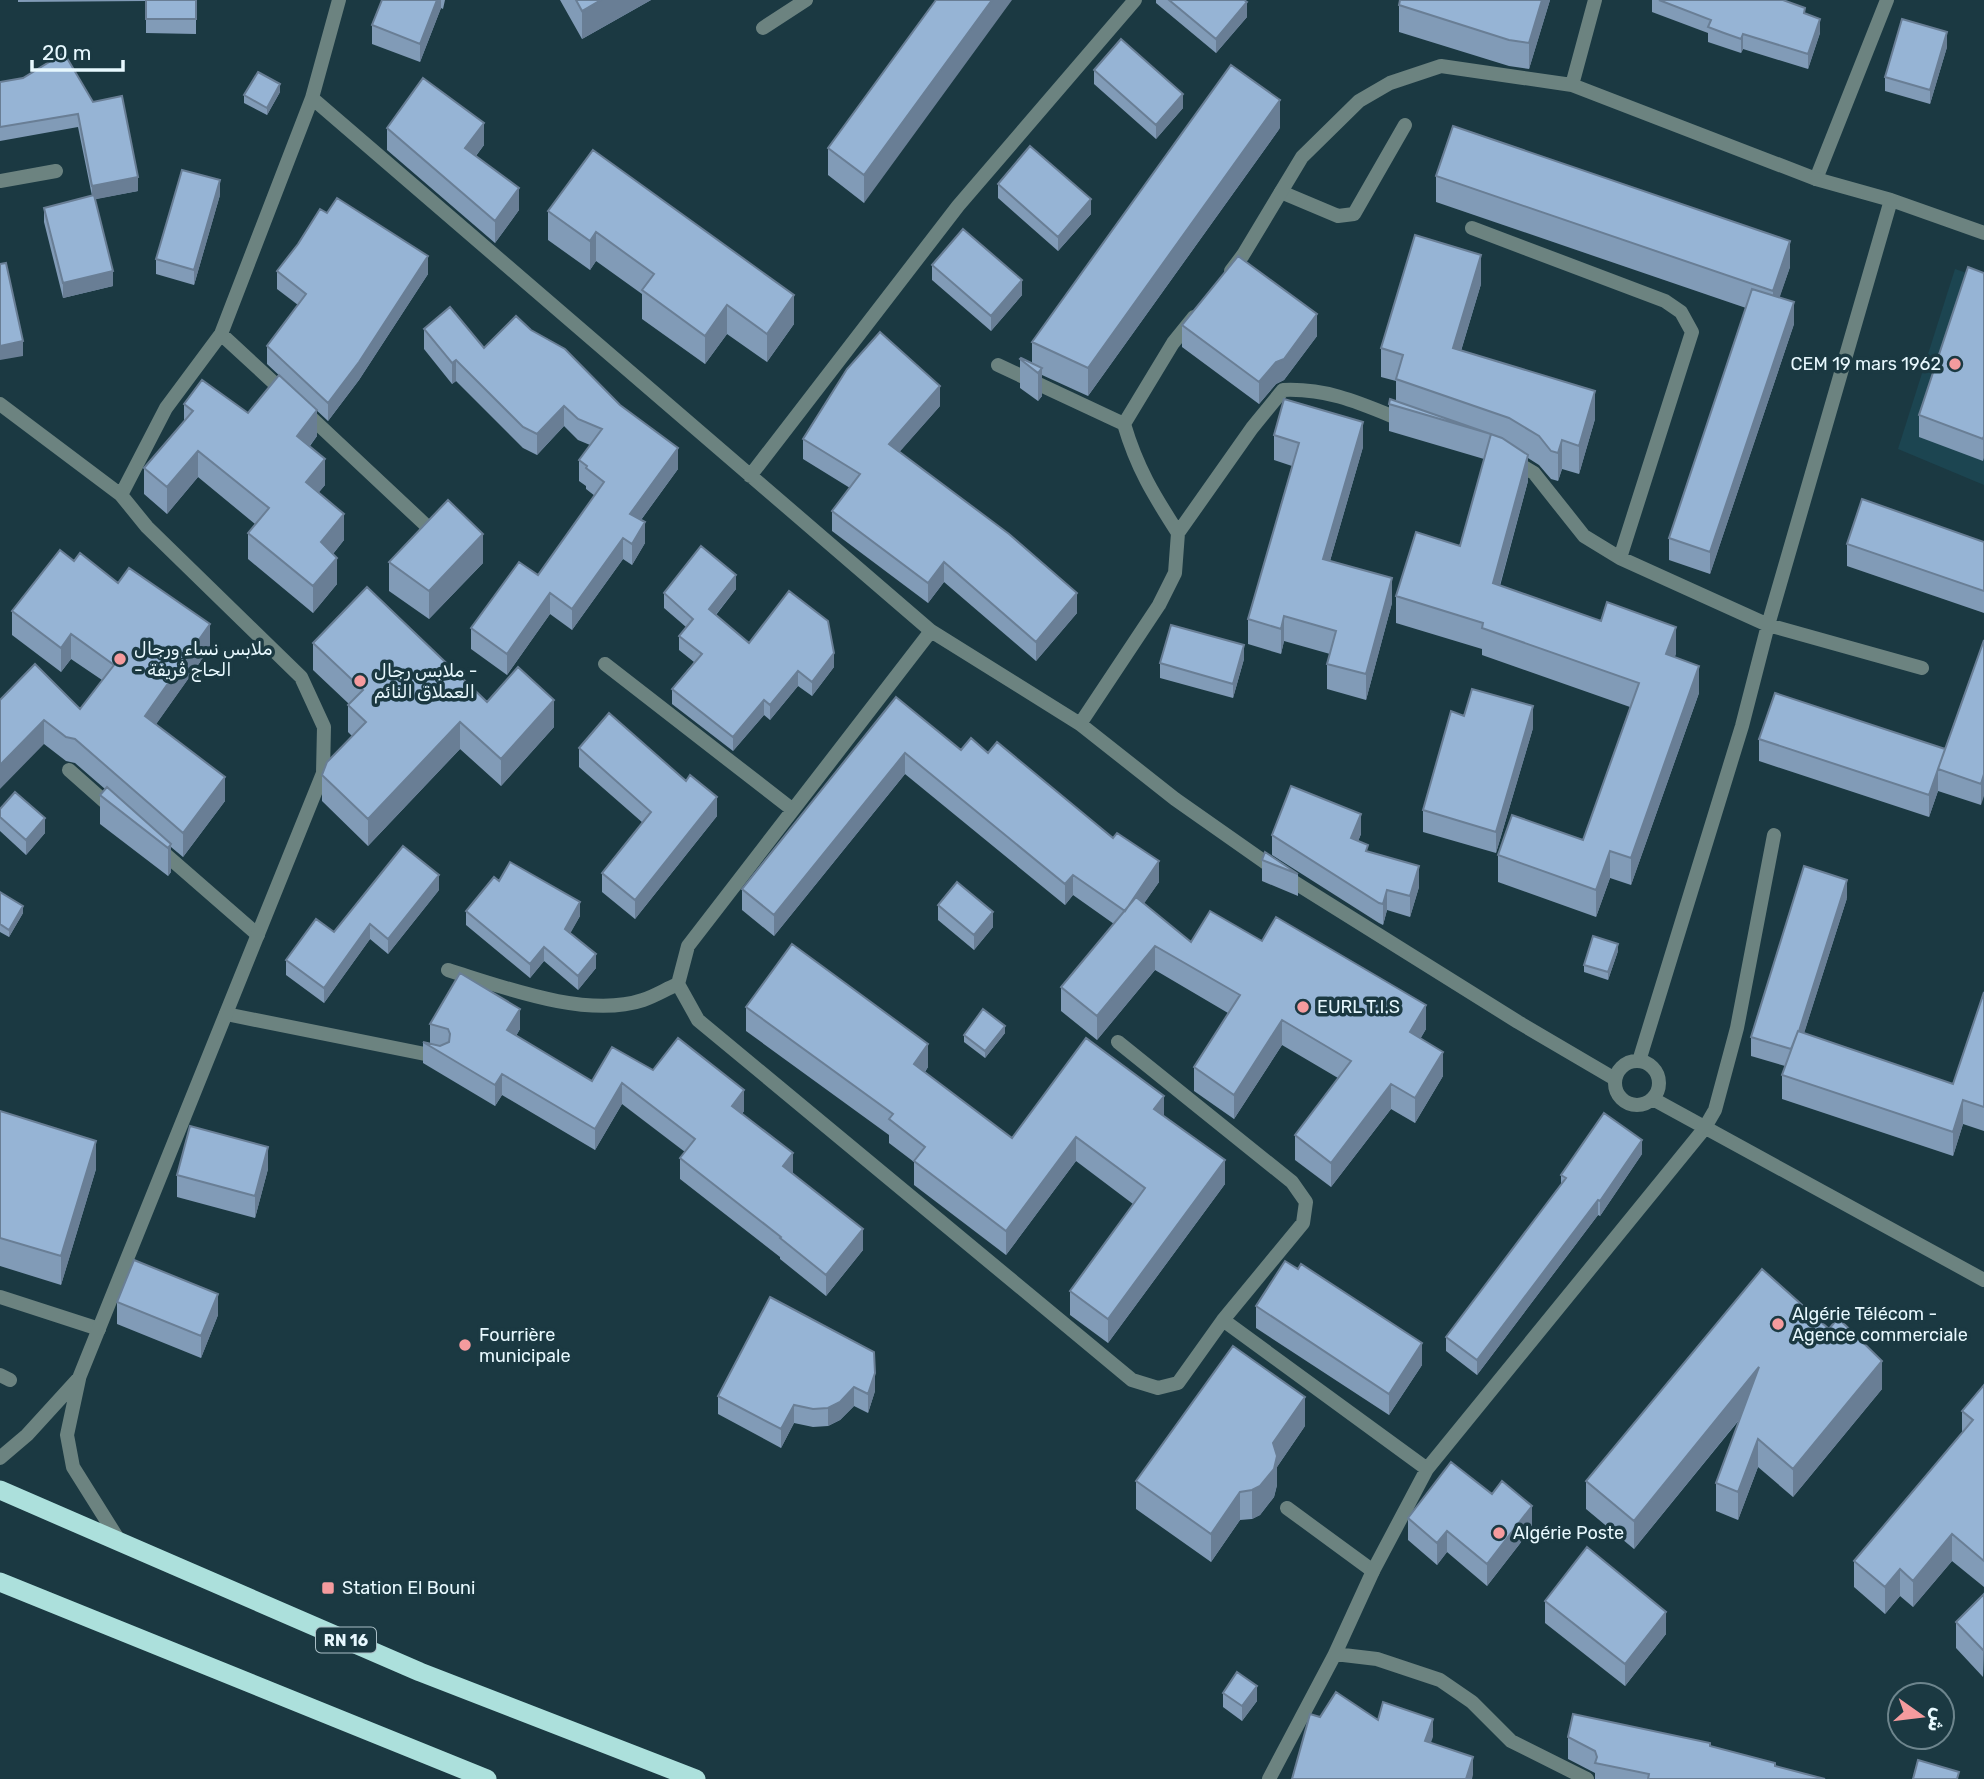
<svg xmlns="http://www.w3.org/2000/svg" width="1984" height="1779" font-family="Rubik,'Noto Sans Arabic',sans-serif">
<rect width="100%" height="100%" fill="#1b3942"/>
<path fill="#1c4551" d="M1955,269L1984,279V485L1898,449Z"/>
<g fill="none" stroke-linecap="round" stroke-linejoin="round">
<path stroke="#6c8380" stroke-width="14" d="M1816,179L1887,0
M1281,192L1338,216L1354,214L1405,125
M69,770L113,809
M157,847L258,935
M226,1014L440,1057
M0,1297L99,1329
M0,1375L10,1380
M1287,1508L1373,1571"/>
<path stroke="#6c8380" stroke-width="14" d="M1595,0L1572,85L1816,179L1891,200L1984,233
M763,28L806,0
M312,98L931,631L1080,724L1175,799L1286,877L1518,1022L1615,1079
M0,181L56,171
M1472,228L1665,301L1681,312L1692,332L1620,558
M1231,271L1243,255L1302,157L1359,101L1390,83L1441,66L1572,85
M221,334L286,394
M998,365L1124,424
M0,404L121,495
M303,410L432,531
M1512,460L1534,473L1584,536L1620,558L1768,625L1922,668
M750,476L958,206L1135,0
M1178,533C1153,494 1137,468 1124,424L1173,343L1194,317
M931,631L688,946L678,984L698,1020L1132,1380L1158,1388L1178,1383L1223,1320L1303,1223L1306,1202L1292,1182L1118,1042
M605,664L793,810
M1080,724L1159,605L1175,573L1178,533L1252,428L1283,390C1329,388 1362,404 1404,421
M448,970C503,987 587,1019 643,1000C655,996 666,989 678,984
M1615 1083a22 22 0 1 1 44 0a22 22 0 1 1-44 0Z
M1639,1061L1742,726L1768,625L1891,200
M1653,1099L1984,1280
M1223,1320L1427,1469
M79,1379L67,1435L73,1467L120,1542
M0,1458L27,1435L79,1378L323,773L324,727L301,677L147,527L121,495L166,408L221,334L312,98L339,0
M1335,1654L1377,1659L1440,1680L1472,1702L1511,1741L1587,1779
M1269,1779L1335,1654L1373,1571L1427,1469L1704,1129L1715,1110L1737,1028L1774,835"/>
<path stroke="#ace0dc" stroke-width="19" d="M0,1490L420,1672L696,1779
M0,1582L487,1779"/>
</g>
<path fill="#819bb7" d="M18,0H196V34L146,33V1L18,2Z
M382,0H445L443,9L441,8L420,62L372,44V25Z
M560,0H651L582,39Z
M936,0L864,203L828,175V148Z
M1156,0H1244L1247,17L1216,53L1156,3Z
M1550,0L1529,69L1509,66L1399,32V5Z
M1652,0H1783L1805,13L1820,33L1808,69L1743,49L1741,53L1708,42V33L1652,12Z
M1947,47L1930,104L1885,91V77Z
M64,53L138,191L95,199L113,286L63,298L44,222V208L92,196L78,127L0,141V82L23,78Z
M1094,70L1183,108L1156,139L1094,84Z
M280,92L267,115L244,103V95Z
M387,128L484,145L476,156L519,210L495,243L387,150Z
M1280,128L1088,396L1042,375V396L1038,401L1020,388V359L1032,363V342Z
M1436,176L1790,267L1779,298L1794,324L1710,574L1669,560V538L1746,308L1436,202Z
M998,184L1091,214L1058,251L998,198Z
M220,195L194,285L156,274V259Z
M548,211L794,324L767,362L727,334L705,364L642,319V294L596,261L590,270L548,240Z
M932,265L1022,295L991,331L932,280Z
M277,271L428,274L359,380L328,421L267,364V346L298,305L277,289Z
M1984,273L1983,461L1919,437V415Z
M1481,284L1461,351L1595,419L1579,474L1562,469L1558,481L1551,479L1539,465L1528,458V481L1500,586L1676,653L1675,657L1699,693L1631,885L1610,878L1596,917L1498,882V855L1583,840L1630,707L1482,655V649L1396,623V596L1460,546L1484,459L1389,431V404L1396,401V381L1381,377V348Z
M1182,325L1317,336L1284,380L1276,384L1259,404L1182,347Z
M424,329L484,348L678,469L641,520L645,543L632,565L623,559L572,630L550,614L507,675L471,649V628L538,575L595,496L586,489V486L579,481V460L590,445L578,440L564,426L537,455L523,448L456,381L452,384L424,349Z
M184,404L248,413L317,436L310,446L325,485L318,493L344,540L333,554L337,584L313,613L248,559V533L255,524L198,477L167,514L144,494V468L184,421Z
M940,406L899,452L1077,613L1036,661L944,582L928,603L832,531V511L850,488L803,459V439Z
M1274,435L1363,447L1330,561L1392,603L1366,700L1327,689V664L1330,654L1284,641L1281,654L1248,644V619L1292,466L1274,460Z
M1984,542V613L1847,566V544Z
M74,561L118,583L210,648L156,724L225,801L183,857L171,847V872L168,876L100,824V795L105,789L75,763L66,761L44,744L0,700L80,709L102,680L71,659L61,672L12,635V611Z
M389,562L483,563L429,619L389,591Z
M736,589L716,615L749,643L834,667L812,696L798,686L770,720L764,715L733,751L672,704V689L694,662L679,650V636L686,627L664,608V593Z
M1984,640L1981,805L1938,791L1929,817L1759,761V739L1945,749Z
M313,643L487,702L554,727L501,786L460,749L368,846L322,801V775L352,736L348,732V705L349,704L313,670Z
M1244,659L1233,698L1160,678V663Z
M896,697L961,750L988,753L1159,882L1144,903L1191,942L1262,941L1426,1029L1420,1039L1443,1076L1415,1123L1391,1109L1331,1187L1295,1160V1135L1338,1078L1282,1045L1234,1119L1194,1091V1067L1228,1013L1155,970L1097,1040L1061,1011V987L1114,924L1073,895L1065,905L905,774L774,936L742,910V889Z
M1533,728L1496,853L1423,832V810Z
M579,748L717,816L635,919L602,892V873L643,823L579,767Z
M0,809L45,833L26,855L0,831Z
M1361,834L1358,841L1368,852L1419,887L1410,917L1387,910L1383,925L1379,923L1272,855V835Z
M1262,860L1298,874V896L1262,881Z
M499,881L580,916L570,933L596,968L578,990L544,961L530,978L466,925V911Z
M439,890L388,954L370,939L324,1003L286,975V960L334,932Z
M0,892L23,913L9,937L0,932Z
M1847,898L1804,1033L1953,1084L1984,992V1131L1963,1124L1953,1156L1782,1099V1075L1785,1066L1751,1056V1037Z
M938,905L993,927L974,950L938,920Z
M1618,951L1608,980L1584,972V965Z
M746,1007L928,1067L925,1072L1012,1138L1164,1116L1225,1184L1108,1343L1070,1315V1291L1133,1204L1076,1161L1006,1255L914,1185V1162L889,1143V1135L746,1031Z
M430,1024L520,1029L516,1036L592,1081L653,1070L744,1111L742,1114L793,1173L863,1250L826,1296L780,1259V1257L680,1179V1158L685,1152L622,1104L595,1150L502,1095L495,1106L423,1063V1042L430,1044Z
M1005,1033L985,1058L964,1042V1035Z
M0,1111L96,1169L61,1285L0,1266Z
M1642,1154L1600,1216L1598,1215L1477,1375L1446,1351V1337L1561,1185V1175Z
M268,1169L255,1218L177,1197V1175Z
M1762,1269L1882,1389L1793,1497L1758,1467L1738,1520L1716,1511V1483L1740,1419L1634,1549L1586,1509V1481Z
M770,1297L875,1391L868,1413L854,1406L840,1420L828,1426L813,1427L794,1423L781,1448L718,1414V1396Z
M117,1302L218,1315L201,1358L117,1324Z
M1256,1306L1422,1365L1389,1415L1256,1328Z
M1984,1385V1587L1952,1561L1913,1607L1900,1596L1885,1614L1854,1587V1561L1962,1433V1411Z
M1305,1426L1277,1467V1485L1274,1497L1260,1515L1252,1519L1240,1520L1211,1562L1136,1509V1481Z
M1408,1518L1532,1528L1487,1586L1447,1552L1437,1565L1408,1540Z
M1984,1594L1983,1677L1956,1648V1622Z
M1545,1601L1666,1634L1625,1686L1545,1623Z
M1223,1693L1257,1701L1242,1721L1223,1707Z
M1568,1737L1710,1746L1775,1766L1825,1779H1595V1773L1568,1759Z"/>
<path fill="#697e95" d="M437,0H441V8L420,62V44Z
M601,0H651L582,39V11Z
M992,0H1012L864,203V175Z
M1542,0H1550L1529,69V43Z
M1247,2V17L1216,53V39Z
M1820,19V33L1808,69V54Z
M1947,32V47L1930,104V90Z
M1743,34V49L1741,53V39Z
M280,84V92L267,115V108Z
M1183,94V108L1156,139V125Z
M1280,100V128L1088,396V368Z
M484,123V145L465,170V148Z
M138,177V191L92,200V186Z
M220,180V195L194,285V270Z
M519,188V210L495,243V221Z
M1091,199V214L1058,251V237Z
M596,232V261L590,270V241Z
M1790,241V267L1773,317V291Z
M1481,255V284L1453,377V348Z
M428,256V274L359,380L328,421V403Z
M113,271V286L63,298V283Z
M1022,280V295L991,331V316Z
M794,295V324L767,362V334Z
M1794,302V324L1710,574V552Z
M727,305V334L705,364V336Z
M1317,314V336L1284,380L1276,384L1259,404V382Z
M23,341V356L0,360V346Z
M456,360V381L452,384V363Z
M1042,368V396L1038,401V373Z
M940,386V406L889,464V444Z
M1595,391V419L1579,474V446Z
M564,406V426L537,455V434Z
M317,410V436L297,462V436Z
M1363,422V447L1323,585V559Z
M1984,436V458L1983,461V439Z
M1562,440V469L1558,481V453Z
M678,448V469L630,535V514Z
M198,451V477L167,514V487Z
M1528,455V481L1493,610V583Z
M325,459V485L306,508V482Z
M344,514V540L321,569V542Z
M645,522V543L632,565V544Z
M483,534V563L429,619V591Z
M623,538V559L572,630V609Z
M337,558V584L313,613V586Z
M944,562V582L928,603V583Z
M736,575V589L709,623V609Z
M1392,578V603L1366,700V674Z
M550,593V614L507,675V654Z
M1077,593V613L1036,661V642Z
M1284,616V641L1281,654V629Z
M210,624V648L145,740V716Z
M1676,627V653L1666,681V654Z
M71,634V659L61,672V648Z
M1244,645V659L1233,698V684Z
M834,653V667L812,696V682Z
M1699,666V693L1631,885V858Z
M798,671V686L770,720V705Z
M554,700V727L501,786V759Z
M764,700V715L733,751V737Z
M1533,706V728L1496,853V832Z
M44,720V744L0,789V765Z
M460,722V749L368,846V819Z
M905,753V774L774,936V915Z
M1938,769V791L1929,817V795Z
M1984,774V796L1981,805V784Z
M225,777V801L183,857V833Z
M717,797V816L635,919V900Z
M1361,814V834L1351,859V838Z
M45,818V833L26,855V840Z
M171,844V872L168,876V848Z
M1610,851V878L1596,917V890Z
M1159,861V882L1125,931V911Z
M1419,866V887L1410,917V896Z
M439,875V890L388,954V939Z
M1073,875V895L1065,905V884Z
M1847,880V898L1793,1068V1050Z
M1387,890V910L1383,925V904Z
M580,902V916L565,943V929Z
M23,906V913L9,937V930Z
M993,912V927L974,950V935Z
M370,924V939L324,1003V988Z
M1618,944V951L1608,980V972Z
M1155,946V970L1097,1040V1016Z
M544,947V961L530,978V964Z
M596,954V968L578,990V976Z
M1426,1005V1029L1410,1057V1032Z
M520,1009V1029L507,1051V1030Z
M1282,1020V1045L1234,1119V1095Z
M1005,1026V1033L985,1058V1051Z
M928,1044V1067L914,1087V1064Z
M1443,1052V1076L1415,1123V1098Z
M502,1074V1095L495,1106V1085Z
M622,1083V1104L595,1150V1129Z
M1391,1084V1109L1331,1187V1163Z
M744,1090V1111L732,1127V1106Z
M1164,1096V1120L1154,1109Z
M1963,1100V1124L1953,1156V1132Z
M1076,1137V1161L1006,1255V1231Z
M1642,1140V1154L1600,1216V1201Z
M96,1141V1169L61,1285V1256Z
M268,1147V1169L255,1218V1196Z
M793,1153V1174L783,1166Z
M1225,1160V1184L1108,1343V1319Z
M1598,1200V1215L1477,1375V1360Z
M863,1229V1250L826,1296V1275Z
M218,1294V1315L201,1358V1336Z
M1422,1343V1365L1389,1415V1394Z
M1882,1361V1389L1793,1497V1469Z
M1759,1367V1395L1634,1549V1521Z
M875,1373V1391L868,1413V1394Z
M854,1387V1406L840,1420L828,1426V1408Z
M1305,1397V1426L1277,1467V1485L1274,1497L1260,1515L1252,1519V1490L1273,1443Z
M794,1405V1423L781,1448V1429Z
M1758,1439V1467L1738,1520V1492Z
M1240,1492V1520L1211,1562V1534Z
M1532,1506V1528L1487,1586V1564Z
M1447,1531V1552L1437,1565V1543Z
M1952,1534V1561L1913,1607V1581Z
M1900,1569V1596L1885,1614V1587Z
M1666,1612V1634L1625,1686V1664Z
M1983,1650H1984L1983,1677Z
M1257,1686V1701L1242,1721V1706Z
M1433,1719V1737L1425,1759V1741Z
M1473,1757V1775L1472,1779H1466Z"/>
<path fill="#96b4d5" stroke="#697e95" stroke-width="2" d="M146,0H196V19H146Z
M382,0H437L420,44L372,25Z
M576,0H601L582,11Z
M936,0H992L864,175L828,148Z
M1169,0H1244L1247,2L1216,39Z
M1400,0H1542L1529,43L1509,40L1399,5Z
M1659,0H1783L1805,8L1804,13L1820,19L1808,54L1743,34L1741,39L1724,33L1708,27L1711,20Z
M1902,19L1947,32L1930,90L1885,77Z
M1121,39L1183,94L1156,125L1094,70Z
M64,53L93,102L122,96L138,177L92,186L78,114L0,127V82L23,78Z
M1231,65L1280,100L1088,368L1032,342Z
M258,72L280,84L267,108L244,95Z
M423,78L484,123L465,148L519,188L495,221L387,128Z
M1453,126L1790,241L1773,291L1436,176Z
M1030,146L1091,199L1058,237L998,184Z
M593,150L794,295L767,334L727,305L705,336L642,290L654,274L596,232L590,241L548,211Z
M182,170L220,180L194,270L156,259Z
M94,195L113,271L63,283L44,208Z
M337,198L428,256L359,362L328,403L267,346L306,294L277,271L298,244L320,209L327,213Z
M963,229L1022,280L991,316L932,265Z
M1415,235L1481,255L1453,348L1595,391L1579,446L1562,440L1558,453L1551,451L1539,436L1509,418L1396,379L1403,355L1381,348Z
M1238,256L1317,314L1284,359L1276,362L1259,382L1182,325Z
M6,263L23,341L0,346V264Z
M1968,267L1984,273V436L1983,439L1919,415Z
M1752,289L1794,302L1710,552L1669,538Z
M450,307L484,348L516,316L531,330L565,349L620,405L678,448L630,514L645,522L632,544L623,538L572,609L550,593L507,654L471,628L519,562L538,575L604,482L586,468L587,466L579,460L602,429L578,419L564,406L537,434L523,427L456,360L452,363L424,329Z
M880,332L940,386L889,444L1009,534L1077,593L1036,642L944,562L928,583L832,511L860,474L803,439L847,369Z
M1021,358L1042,368L1038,373L1020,359Z
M279,375L317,410L297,436L325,459L306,482L344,514L321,542L337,558L313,586L248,533L269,508L198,451L167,487L144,468L193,411L184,404L202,380L248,413Z
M1284,399L1363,422L1323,559L1392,578L1366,674L1327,664L1336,631L1284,616L1281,629L1248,619L1299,443L1274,435Z
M1390,399L1502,438L1528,455L1493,583L1601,621L1607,602L1676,627L1666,654L1699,666L1631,858L1610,851L1596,890L1498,855L1512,815L1583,840L1639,683L1482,628L1483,623L1396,596L1416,532L1460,546L1491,434L1389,404Z
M1862,499L1984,542V591L1847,544Z
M448,500L483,534L429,591L389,562Z
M701,546L736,575L709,609L749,643L789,591L828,621L834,653L812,682L798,671L770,705L764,700L733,737L672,689L702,654L679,636L693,619L664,593Z
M60,550L74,561L80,553L118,583L129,568L210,624L145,716L225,777L183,833L75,739L66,737L44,720L0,765V700L35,664L80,709L114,665L71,634L61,648L12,611Z
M367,587L487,702L518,667L554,700L501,759L460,722L368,819L322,775L327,762L366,722L348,705L363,690L313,643Z
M1171,625L1244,645L1233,684L1160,663Z
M1984,640V774L1981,784L1938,769Z
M1472,689L1533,706L1496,832L1423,810L1451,711L1464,716Z
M1775,693L1945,749L1929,795L1759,739Z
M896,697L961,750L971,738L988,753L997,742L1113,838L1117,833L1159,861L1125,911L1073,875L1065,884L905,753L774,915L742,889Z
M609,713L686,781L690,775L717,797L635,900L602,873L651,812L579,748Z
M1291,786L1361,814L1351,838L1368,845L1366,851L1419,866L1410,896L1387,890L1383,904L1379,903L1272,835Z
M107,787L171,844L168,848L100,795Z
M15,792L45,818L26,840L0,817V809Z
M403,846L439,875L388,939L370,924L324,988L286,960L316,919L334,932Z
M1265,852L1298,874L1262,860Z
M510,862L580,902L565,929L596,954L578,976L544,947L530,964L466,911L494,877L499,881Z
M1804,866L1847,880L1799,1031H1798L1791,1049L1751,1037Z
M957,882L993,912L974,935L938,905Z
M0,892L23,906L9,930L0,924Z
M1136,897L1191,942L1210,911L1262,941L1276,917L1426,1005L1410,1032L1443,1052L1415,1098L1391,1084L1331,1163L1295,1135L1351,1061L1282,1020L1234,1095L1194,1067L1240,995L1155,946L1097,1016L1061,987Z
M1593,936L1618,944L1608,972L1584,965Z
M792,944L928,1044L914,1064L1012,1138L1086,1038L1164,1096L1154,1109L1225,1160L1108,1319L1070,1291L1145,1188L1076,1137L1006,1231L914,1161L925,1147L889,1119L893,1114L746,1007Z
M460,973L520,1009L507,1030L592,1081L612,1047L653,1070L678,1038L744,1090L732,1106L793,1153L783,1166L863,1229L826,1275L780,1238L781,1237L680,1158L695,1139L622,1083L595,1129L502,1074L495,1085L423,1042L440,1046L449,1042L450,1034L448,1029L430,1024Z
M1984,992V1107L1963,1100L1953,1132L1782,1075L1798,1031L1953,1084Z
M983,1009L1005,1026L985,1051L964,1035Z
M0,1111L96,1141L61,1256L0,1238Z
M1604,1113L1642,1140L1600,1201L1598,1200L1477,1360L1446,1337L1566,1178L1561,1175Z
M190,1126L268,1147L255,1196L177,1175Z
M134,1260L218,1294L201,1336L117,1302Z
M1285,1261L1298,1269L1301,1264L1422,1343L1389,1394L1256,1306Z
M1762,1269L1829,1329L1838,1318L1882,1361L1793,1469L1758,1439L1738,1492L1716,1483L1759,1367L1634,1521L1586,1481Z
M770,1297L874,1352L875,1373L868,1394L854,1387L840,1402L828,1408L813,1409L794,1405L781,1429L718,1396Z
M1233,1346L1305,1397L1273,1443L1277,1456L1274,1469L1260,1486L1252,1490L1240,1492L1211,1534L1136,1481Z
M1984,1385V1561L1952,1534L1913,1581L1900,1569L1885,1587L1854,1561L1973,1420L1962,1411Z
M1451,1462L1492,1494L1502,1481L1532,1506L1487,1564L1447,1531L1437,1543L1408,1518Z
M1587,1547L1666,1612L1625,1664L1545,1601Z
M1984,1594V1650H1983L1956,1622Z
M1237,1672L1257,1686L1242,1706L1223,1693Z
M1336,1692L1378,1720L1383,1702L1433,1719L1425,1741L1473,1757L1466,1779H1292L1310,1714L1320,1717Z
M1573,1714L1710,1743V1746L1775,1763V1766L1825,1779H1648L1649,1774L1595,1763L1597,1757L1595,1751L1568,1737Z
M1918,1760L1959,1772L1957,1779H1913Z"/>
<g fill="#f59b9e" stroke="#1b3942" stroke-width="2.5">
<circle cx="1955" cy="364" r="7"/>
<circle cx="120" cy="659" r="7"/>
<circle cx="360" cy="681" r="7"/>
<circle cx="1303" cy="1007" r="7"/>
<circle cx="1778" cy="1324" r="7"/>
<circle cx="465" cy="1345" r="7"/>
<circle cx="1499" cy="1533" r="7"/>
<rect x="321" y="1581" width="14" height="14" rx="3.5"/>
</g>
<g text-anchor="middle" stroke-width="7" stroke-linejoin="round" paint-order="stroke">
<rect fill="#1b3942" stroke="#aabfc6" stroke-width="2" x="316" y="1627.5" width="60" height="25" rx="5"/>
<g font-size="16" font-weight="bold" fill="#e7f8fe">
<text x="346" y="1646">RN 16</text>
</g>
<g font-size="18" fill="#e7f8fe" stroke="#1b3942" text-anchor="start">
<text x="1941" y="370" text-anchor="end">CEM 19 mars 1962</text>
<text x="134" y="655">ملابس نساء ورجال<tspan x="134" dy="21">- الحاج ڨريفة</tspan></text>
<text x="374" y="677">ملابس رجال -<tspan x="374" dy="21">العملاق النائم</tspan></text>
<text x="1317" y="1013">EURL T.I.S</text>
<text x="1792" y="1320">Algérie Télécom -<tspan x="1792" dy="21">Agence commerciale</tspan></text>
<text x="479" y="1341">Fourrière<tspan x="479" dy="21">municipale</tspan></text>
<text x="1513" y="1539">Algérie Poste</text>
<text x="342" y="1594">Station El Bouni</text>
</g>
</g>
<g transform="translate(1921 1716) rotate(104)"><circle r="33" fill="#1b3942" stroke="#6d858d" stroke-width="2"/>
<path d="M0-5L12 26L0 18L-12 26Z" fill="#f59b9e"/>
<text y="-10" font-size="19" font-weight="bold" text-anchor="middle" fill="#e7f8fe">ش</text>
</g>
<path d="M32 60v10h91v-10" fill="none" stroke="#e7f8fe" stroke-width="3.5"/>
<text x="42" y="60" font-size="21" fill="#e7f8fe" stroke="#1b3942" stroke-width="5" paint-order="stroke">20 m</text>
</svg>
